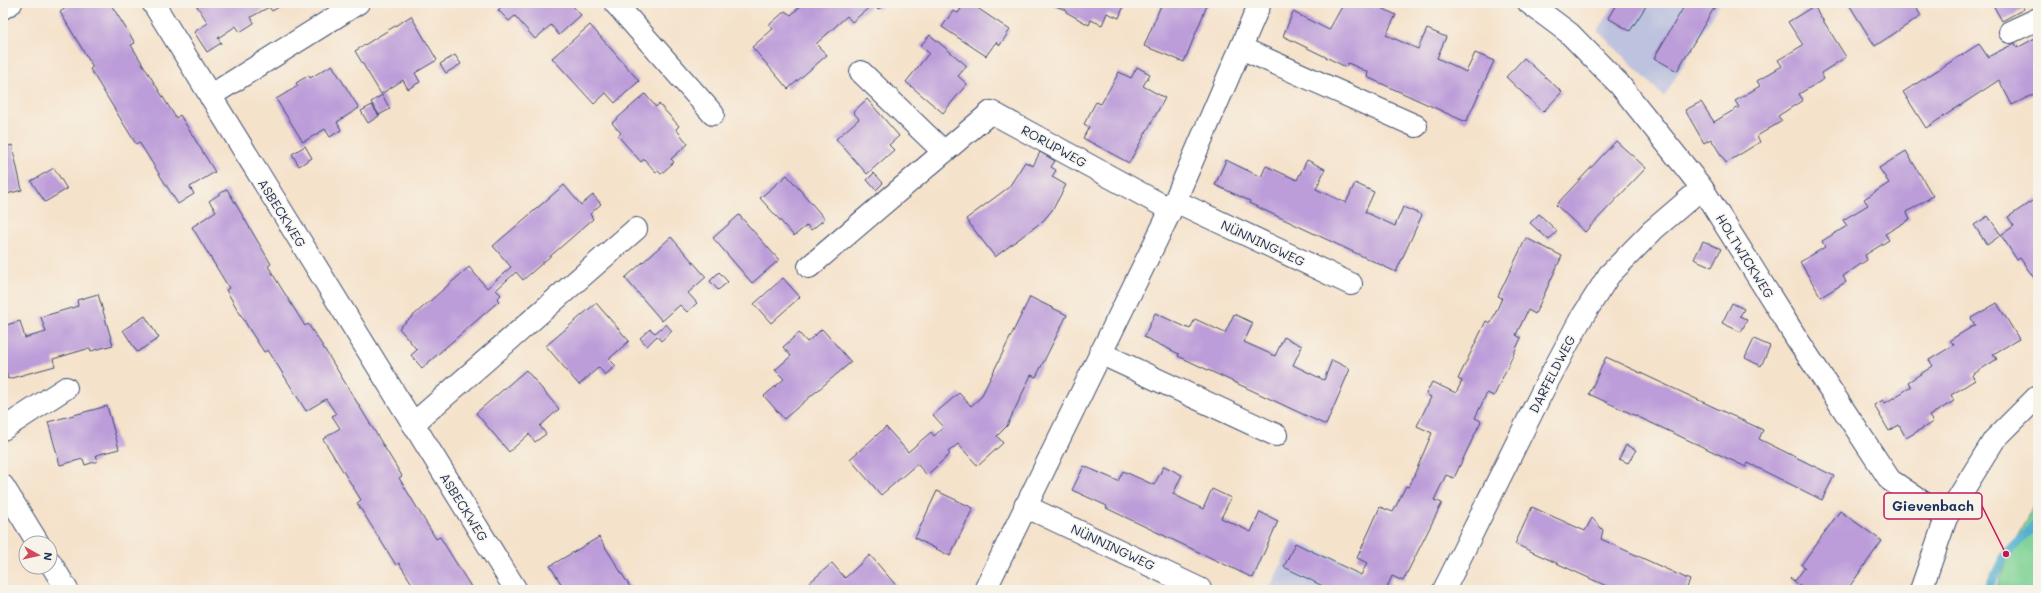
<svg xmlns="http://www.w3.org/2000/svg" width="2041" height="593" font-family="Mali,sans-serif">
<rect width="100%" height="100%" fill="#f7f3e8"/>
<filter id="ink" filterUnits="userSpaceOnUse"><feTurbulence type="fractalNoise" baseFrequency=".025" numOctaves="2"/><feDisplacementMap in="SourceGraphic" scale="8" xChannelSelector="R" yChannelSelector="G"/><feConvolveMatrix kernelMatrix="1 2 1 2 8 2 1 2 1" color-interpolation-filters="sRGB"/></filter>
<filter id="wash" filterUnits="userSpaceOnUse"><feTurbulence type="fractalNoise" baseFrequency=".012" numOctaves="4" result="noise"/><feDisplacementMap in="SourceGraphic" scale="16" xChannelSelector="R" yChannelSelector="G"/><feGaussianBlur stdDeviation="0.9" result="paint"/><feColorMatrix in="noise" values="0 0 0 0 0 0 0 0 0 0 0 0 0 0 0 0 0 1.4 0 .05"/><feComposite in="paint" operator="in"/></filter>
<g filter="url(#wash)">
<rect width="100%" height="100%" fill="#f5e2cb"/>
<path fill="#bdc3de" d="M1615,3H1720L1664,97L1598,31Z
M1293,539L1402,590H1269Z"/>
<path fill="#7cd194" stroke="#4c8079" d="M2038,497V590H1995L2012,548Z"/>
<g fill="none" stroke-linecap="round" stroke-linejoin="round">
<path stroke="#50afcf" stroke-width="9" d="M1987,590L2006,554L2038,522"/>
</g>
<g id="blocks">
<path fill="#bc9cd9" d="M73,3H110L135,43L131,45L153,81L176,118L180,115L215,172L190,187L194,194L178,204L139,142L136,144L90,69L93,67L60,12Z
M195,3H286L272,11L269,7L251,17L254,23L240,32L236,26L218,38L221,43L207,52L194,32L208,23Z
M503,3H570L581,15L559,35L551,25L535,39L515,16L509,21L498,10L504,4Z
M804,3H886L878,10L873,4L852,22L847,16L816,44L827,55L788,89L752,47L773,29L769,25L785,11L791,15Z
M965,3H970L1010,30L1000,45L996,42L986,56L942,27L953,11L958,13Z
M1054,3H1125L1119,18L1107,13L1102,25L1091,20L1089,25L1066,12V10L1053,5Z
M1162,3H1208L1184,62L1144,46Z
M1344,3H1365L1375,8L1376,5L1396,15L1386,35L1418,49L1427,29L1446,37L1437,58L1466,72L1475,53L1494,61L1466,122L1367,77L1368,72L1348,63L1346,67L1283,36L1293,12L1329,30Z
M1617,3H1648L1630,31L1608,18Z
M1686,3H1717L1677,71L1654,58Z
M1848,3H1921L1915,6L1921,16L1875,46Z
M1992,3H2020L2024,9L2002,21Z
M1814,6L1846,57L1821,73L1824,79L1799,94L1803,100L1778,116L1782,121L1757,136L1760,142L1726,163L1711,139L1704,143L1685,110L1701,102L1714,122L1739,107L1735,101L1760,86L1757,81L1782,66L1778,60L1803,45L1788,22Z
M411,16L437,60L415,73L420,82L408,89L403,80L381,94L355,51Z
M590,25L639,81L615,103L606,93L594,104L552,58Z
M930,35L967,66L958,76L967,84L943,113L906,82L929,53L920,46Z
M2037,37L2038,92L2012,105L1999,80L1926,128L1903,92L1979,44L1988,57L2015,43L2017,48Z
M455,55L461,64L446,73L440,64Z
M1524,58L1562,92L1543,112L1506,77Z
M332,65L359,108L337,122L341,130L330,137L325,129L303,142L276,99L298,86L296,83L309,75L310,78Z
M1137,67L1150,74L1143,86L1165,98L1129,163L1083,138L1089,127L1084,124L1096,102L1101,104L1119,72L1131,78Z
M645,94L656,107L659,104L679,126L676,129L688,144L671,159L674,162L661,174L658,171L656,172L644,159L641,162L618,136L621,133L612,123Z
M382,95L390,109L379,115L371,102Z
M867,99L899,136L889,145L894,150L867,174L836,139L859,119L853,112Z
M372,105L379,116L368,123L361,111Z
M1616,141L1646,168L1585,232L1556,205Z
M12,145L22,190L3,195V148Z
M305,146L312,158L299,166L292,154Z
M1906,151L1933,196L1907,212L1910,219L1885,234L1889,240L1865,255L1867,260L1843,276L1846,282L1821,297L1800,262L1825,247L1822,241L1847,226L1843,220L1868,205L1864,199L1889,183L1879,168Z
M1040,152L1055,161L1051,167L1056,170L1052,177L1066,185L1053,209L1044,220L995,257L966,219L1009,187L1025,162L1033,166Z
M1226,160L1261,177L1266,166L1297,180L1307,160L1325,169L1316,189L1346,203L1355,183L1374,192L1365,212L1395,226L1403,207L1422,215L1396,272L1249,203L1250,201L1215,185Z
M54,168L67,189L45,202L31,181Z
M874,173L883,183L876,190L867,180Z
M787,175L825,219L811,230L807,225L794,236L760,198Z
M564,185L581,205L593,195L601,204L590,214L593,219L523,280L516,272L496,290L501,295L497,299L499,301L422,368L411,355L417,350L399,328L469,267L487,288L511,267L493,246Z
M227,189L271,264L268,266L280,286L305,326L308,324L322,345L402,476L399,478L436,539L440,537L473,590H416L399,563L396,565L357,503L361,500L323,439L340,428L332,416L336,414L326,399L306,411L268,350L264,352L251,332L226,290L229,288L192,227L216,211L209,201Z
M2038,197V284L2020,258L2017,260L2001,235L2014,226L2008,217Z
M1539,214L1557,231L1549,240L1530,223Z
M739,215L779,260L752,283L713,238Z
M1988,216L2001,235L1987,245L1974,225Z
M671,237L706,277L688,293L697,303L687,312L680,305L662,321L625,278Z
M1526,238L1562,256L1535,314L1528,310L1516,335L1521,338L1494,396L1487,393L1475,418L1481,421L1454,478L1446,475L1434,500L1442,503L1403,581L1392,576L1387,588L1391,590H1331L1284,567L1295,543L1361,575L1367,563L1357,558L1380,507L1393,512L1406,486L1409,487L1432,433L1417,426L1431,397L1426,394L1432,382L1456,393L1462,381L1458,379L1486,321L1491,323L1502,298L1498,296Z
M1703,241L1721,249L1712,267L1694,259Z
M719,272L728,282L718,290L710,281Z
M783,278L800,297L771,323L754,304Z
M98,294L113,345L91,351L90,348L53,359L55,366L8,379L3,363V326L20,321L25,338L46,332L41,317L78,306L77,300Z
M1030,297L1067,315L1036,377L1031,375L1007,426L997,436L1003,443L978,466L958,444L948,452L950,454L927,475L917,464L881,495L850,459L886,427L908,452L931,432L934,436L944,427L933,415L959,393L971,406L981,397Z
M596,303L629,341L609,359L616,366L611,370L605,375L599,367L579,385L546,346Z
M1732,303L1744,309L1740,316L1747,320L1741,332L1722,323Z
M1997,303L2019,339L1993,354L1997,359L1972,375L1975,380L1951,395L1954,401L1929,416L1933,422L1906,438L1899,425L1889,431L1874,405L1883,400L1885,403L1911,387L1908,382L1933,366L1929,360L1954,345L1950,340L1975,325L1971,318Z
M1155,313L1190,329L1195,319L1225,333L1234,314L1253,323L1244,342L1275,356L1284,337L1302,346L1293,365L1324,380L1332,360L1350,369L1326,425L1178,356L1179,354L1144,337Z
M145,316L159,338L137,352L123,330Z
M666,324L672,331L661,341L657,336L647,346L640,338L650,329L655,333Z
M822,329L851,362L784,419L764,396L784,379L775,370L791,356L783,347L799,333L807,342Z
M1754,339L1770,346L1761,366L1745,358Z
M1606,357L1763,430L1759,439L1834,476L1822,500L1748,463L1746,467L1589,394Z
M526,370L559,409L540,426L546,434L535,442L529,434L509,452L476,413Z
M107,406L119,449L96,455L98,461L85,465L83,459L60,465L48,422Z
M1626,445L1636,450L1628,463L1619,459Z
M1084,466L1118,481L1123,471L1154,485L1164,466L1182,475L1173,494L1203,509L1212,489L1231,498L1221,518L1251,532L1260,512L1278,521L1253,578L1106,508L1107,506L1072,490Z
M937,491L973,508L950,556L915,538Z
M1532,507L1585,531L1592,518L1603,530L1601,539L1690,580L1686,590H1615L1515,544Z
M1840,511L1882,541L1847,590H1805L1790,579L1791,578L1795,581L1805,567L1801,565Z
M599,537L632,590H565L550,566Z
M870,555L900,590H801L832,563L845,578Z"/>
</g>
</g>
<g filter="url(#ink)">
<use href="#blocks" fill-opacity="0" stroke="#3c4a6e" stroke-width="1"/>
<g fill="none" stroke-linecap="round" stroke-linejoin="round">
<defs>
<path id="minor" d="M153,3L516,590
M615,3L713,114
M1529,3L1569,33L1619,84L1702,188L1797,339L1890,480L1946,518
M3,8L11,3
M2010,32L2038,19
M1241,48L1416,126
M861,72L944,152
M210,96L358,3
M1175,201L1351,284
M809,267L991,112L1171,210
M1100,353L1276,435
M413,424L636,229
M3,429L66,388
M3,486L38,543
M1025,506L1200,589
M50,562L67,590
M985,590L1171,210L1260,3
M1444,590L1542,392L1579,322L1609,275L1653,230L1702,188
M1921,590L1946,518L1994,440L2038,396"/>
</defs>
<use href="#minor" stroke="#3c4a6e" stroke-width="24"/>
<use href="#minor" stroke="#fff" stroke-width="22"/>
</g>
</g>
<g text-anchor="middle" stroke-width="3" stroke-linejoin="round" paint-order="stroke">
<g font-size="13" fill="#1b2f5e" stroke="#f7f3e8">
<text transform="translate(1054 146) rotate(29)" y="5">RORUPWEG</text>
<text transform="translate(282 213) rotate(58)" y="5">ASBECKWEG</text>
<text transform="translate(1263 243) rotate(25)" y="5">NÜNNINGWEG</text>
<text transform="translate(1745 256) rotate(58)" y="5">HOLTWICKWEG</text>
<text transform="translate(1552 374) rotate(-63)" y="5">DARFELDWEG</text>
<text transform="translate(464 507) rotate(58)" y="5">ASBECKWEG</text>
<text transform="translate(1113 547) rotate(25)" y="5">NÜNNINGWEG</text>
</g>
</g>
<path fill="none" stroke="#c2185b" stroke-width="1.5" d="M2006 554L1982 506"/>
<circle fill="#c2185b" stroke="#f7f3e8" stroke-width="1.5" cx="2006" cy="554" r="4"/>
<rect fill="#f7f3e8" stroke="#c2185b" stroke-width="1.5" x="1884" y="493" width="98" height="26" rx="4"/>
<g font-size="14" text-anchor="middle" font-weight="bold" fill="#1b2f5e">
<text x="1933" y="511">Gievenbach</text>
</g>
<rect width="2041" height="593" fill="none" stroke="#f7f3e8" stroke-width="16"/>
<g transform="translate(38 555) rotate(98)"><circle r="19" fill="#f7f3e8" stroke="#9fa5b1"/>
<path d="M0-3L7 15L0 10L-7 15Z" fill="#d1495b"/>
<text y="-6" font-size="11" font-weight="bold" text-anchor="middle" fill="#1b2f5e">N</text>
</g>
</svg>
